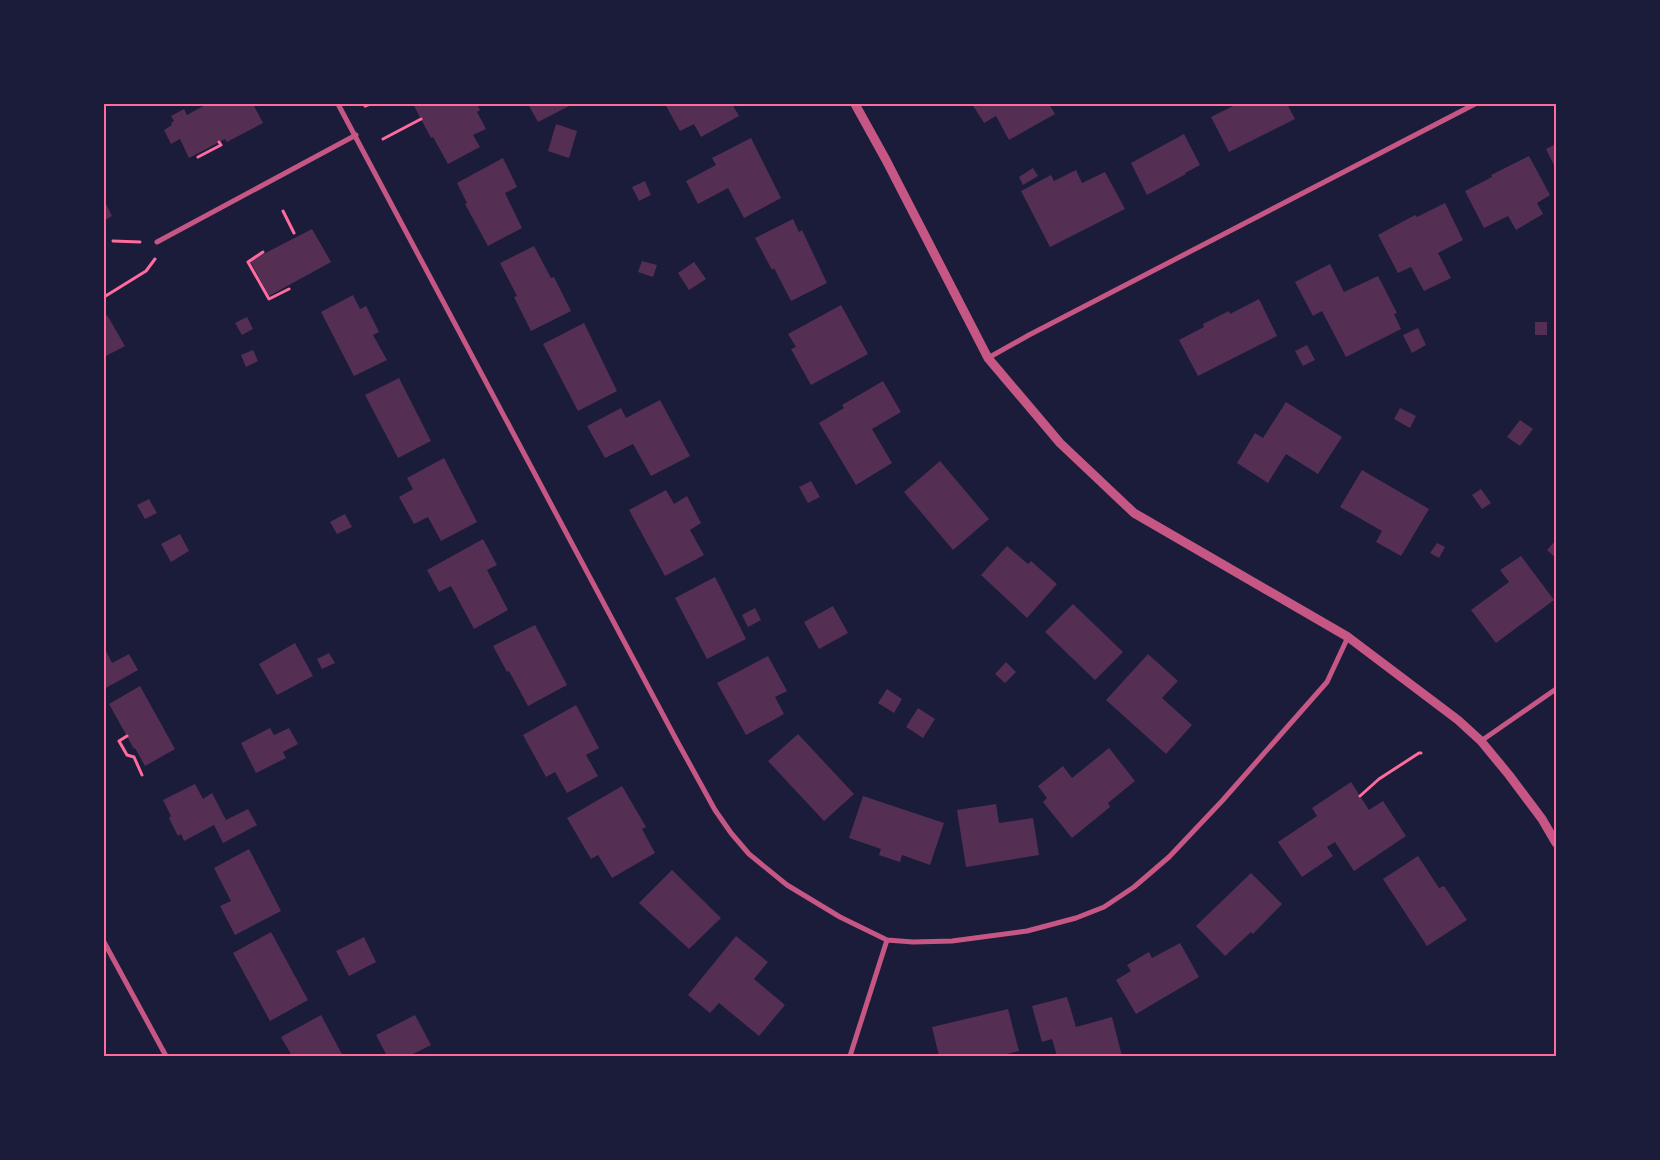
<svg xmlns="http://www.w3.org/2000/svg" width="1660" height="1160" font-family="'Archivo Narrow',sans-serif">
<rect width="100%" height="100%" fill="#1b1b3a"/>
<path fill="#542f53" d="M207,104H253L263,123L227,142L225,139L189,158L180,139L171,144L164,130L172,125L171,123L174,121L171,116L184,109L187,115Z
M413,104H477L480,110L477,112L486,129L473,135L480,147L448,164L433,137L431,138Z
M528,104H573L538,122Z
M665,104H732L739,116L701,137L694,124L680,131Z
M972,104H1049L1055,114L1009,140L996,116L984,123Z
M1237,104H1287L1295,119L1229,152L1211,117Z
M556,124L577,131L569,158L548,151Z
M1184,134L1200,165L1185,173L1186,174L1147,195L1131,163Z
M751,138L781,198L744,218L728,188L698,204L686,181L716,165L712,158Z
M1556,144V169L1546,149Z
M1529,156L1550,195L1537,203L1543,214L1516,230L1508,216L1484,228L1465,191L1492,177L1491,175Z
M503,158L517,187L505,193L522,228L488,246L465,204L467,203L457,183Z
M1033,168L1038,176L1023,185L1019,177Z
M1076,170L1082,183L1105,172L1125,209L1050,247L1021,191L1051,175L1054,181Z
M645,181L651,195L639,201L632,187Z
M104,200L112,216L104,221Z
M1445,203L1463,240L1438,253L1451,278L1424,291L1411,267L1398,273L1378,235L1415,215L1417,217Z
M793,219L799,232L802,230L827,283L791,301L774,268L772,270L755,238Z
M312,229L331,262L269,296L250,261Z
M534,246L551,278L554,277L571,311L531,331L514,297L517,296L500,263Z
M642,261L657,265L653,277L638,272Z
M694,262L706,279L689,290L678,273Z
M1330,264L1344,292L1378,276L1397,313L1394,314L1401,329L1346,357L1322,311L1313,316L1295,282Z
M353,295L360,309L366,306L379,332L373,335L387,360L354,376L321,312Z
M1259,299L1277,336L1198,376L1179,340L1204,327L1203,324L1229,311L1230,314Z
M841,305L868,354L811,385L791,349L796,347L788,334Z
M107,315L125,346L104,357V317Z
M247,317L253,329L242,335L235,323Z
M1535,322H1547V335H1535Z
M584,323L617,391L578,411L543,344Z
M1418,328L1426,345L1412,353L1403,335Z
M1307,345L1315,360L1303,366L1295,351Z
M253,350L258,361L246,367L241,355Z
M399,378L431,441L398,458L365,395Z
M883,381L901,412L872,429L892,463L856,485L819,423L844,408L842,405Z
M660,400L690,456L651,476L633,444L605,458L587,426L621,408L626,418Z
M1286,402L1342,437L1318,474L1286,454L1268,483L1237,463L1255,433L1263,438Z
M1400,408L1416,416L1410,428L1394,419Z
M1520,420L1533,429L1520,446L1507,437Z
M444,458L477,522L441,541L428,517L414,524L399,497L413,489L407,478Z
M940,461L989,519L953,550L904,492Z
M1362,470L1429,509L1401,556L1376,542L1382,531L1340,507Z
M811,481L820,497L808,503L799,487Z
M1481,489L1491,503L1482,509L1472,495Z
M666,490L674,504L687,496L701,523L690,530L704,555L665,576L629,510Z
M149,499L157,513L145,519L137,505Z
M345,514L352,527L337,534L330,522Z
M180,534L189,551L171,562L161,544Z
M483,539L497,565L487,570L508,610L474,629L451,586L439,592L427,570Z
M1556,540V558L1547,550Z
M1437,543L1445,547L1439,558L1430,553Z
M1007,546L1028,564L1031,561L1057,584L1027,618L981,575Z
M1521,556L1554,600L1496,643L1471,610L1509,582L1500,570Z
M715,577L746,639L707,659L675,598Z
M1073,604L1123,652L1095,680L1045,632Z
M833,606L848,633L819,649L804,622Z
M755,608L761,620L748,627L742,615Z
M535,625L567,685L528,706L509,671L507,672L493,646Z
M295,643L313,676L277,695L259,664Z
M104,647L112,663L129,654L138,670L104,689Z
M329,653L335,663L322,669L317,659Z
M1148,654L1178,681L1162,698L1192,725L1166,754L1106,700Z
M768,656L787,691L775,697L784,714L746,735L717,683Z
M1006,662L1016,672L1005,683L995,674Z
M140,686L175,749L145,766L135,748L134,749L109,704Z
M887,689L902,699L894,713L878,703Z
M576,705L599,748L586,755L598,776L567,793L555,772L546,777L523,735Z
M918,708L935,719L923,738L906,727Z
M270,728L274,735L289,728L298,744L283,752L286,758L256,773L241,743Z
M798,734L854,794L824,821L768,761Z
M1109,748L1135,781L1108,803L1110,807L1072,838L1043,802L1047,798L1038,786L1063,766L1072,778Z
M1351,782L1369,810L1383,801L1406,836L1354,871L1335,842L1327,847L1333,856L1302,877L1278,842L1317,816L1312,808Z
M195,784L203,799L212,793L226,820L248,809L257,825L223,843L214,825L184,841L181,834L178,836L169,818L171,816L163,800Z
M622,786L646,827L642,829L655,853L612,878L598,855L591,859L567,818Z
M863,796L944,823L930,865L902,855L900,862L879,855L881,849L849,838Z
M996,804L999,823L1033,818L1039,855L966,867L957,810Z
M249,849L281,911L235,935L220,906L231,901L214,868Z
M1418,856L1439,888L1444,886L1467,920L1427,946L1383,879Z
M672,870L721,918L689,949L639,903Z
M1251,873L1282,904L1253,934L1251,932L1225,956L1196,926Z
M271,932L308,1000L270,1021L233,953Z
M736,936L768,962L754,979L785,1005L759,1036L719,1003L710,1013L688,995Z
M364,937L376,962L349,976L336,951Z
M1180,943L1199,977L1136,1014L1116,980L1131,971L1127,965L1149,952L1152,958Z
M1067,997L1076,1027L1112,1017L1122,1056H1057L1052,1039L1042,1042L1032,1006Z
M1008,1009L1019,1051L999,1056H939L932,1027Z
M321,1015L343,1056H292L281,1037Z
M415,1015L431,1045L409,1056H387L376,1035Z"/>
<g fill="none" stroke-linecap="round" stroke-linejoin="round">
<path stroke="#ff6b9d" stroke-width="3" d="M365,106L370,104
M383,139L421,119
M198,157L221,145L219,142
M283,211L294,233
M113,241L140,242
M263,252L248,262L269,299L289,289
M104,297L146,271L155,259
M127,736L119,741L127,755L134,757L142,775
M1360,796L1379,779L1419,753H1421"/>
<path stroke="#c65784" stroke-width="5" d="M338,104L677,741L715,810L731,833L749,854L787,885L840,917L887,940L913,942L952,941L1027,931L1076,918L1104,907L1134,887L1169,857L1222,801L1327,682L1348,637
M157,242L356,135
M988,358L1029,335L1475,104
M1481,741L1556,689
M104,942L166,1056
M850,1056L887,940"/>
<path stroke="#c65784" stroke-width="9" d="M855,104L886,160L988,358L1060,443L1134,513L1348,637L1458,720L1481,741L1509,775L1542,819L1556,843"/>
</g>
<rect width="1660" height="1160" fill="none" stroke="#1b1b3a" stroke-width="210"/>
<rect x="105" y="105" width="1450" height="950" fill="none" stroke="#ff6b9d" stroke-width="2"/>
</svg>
